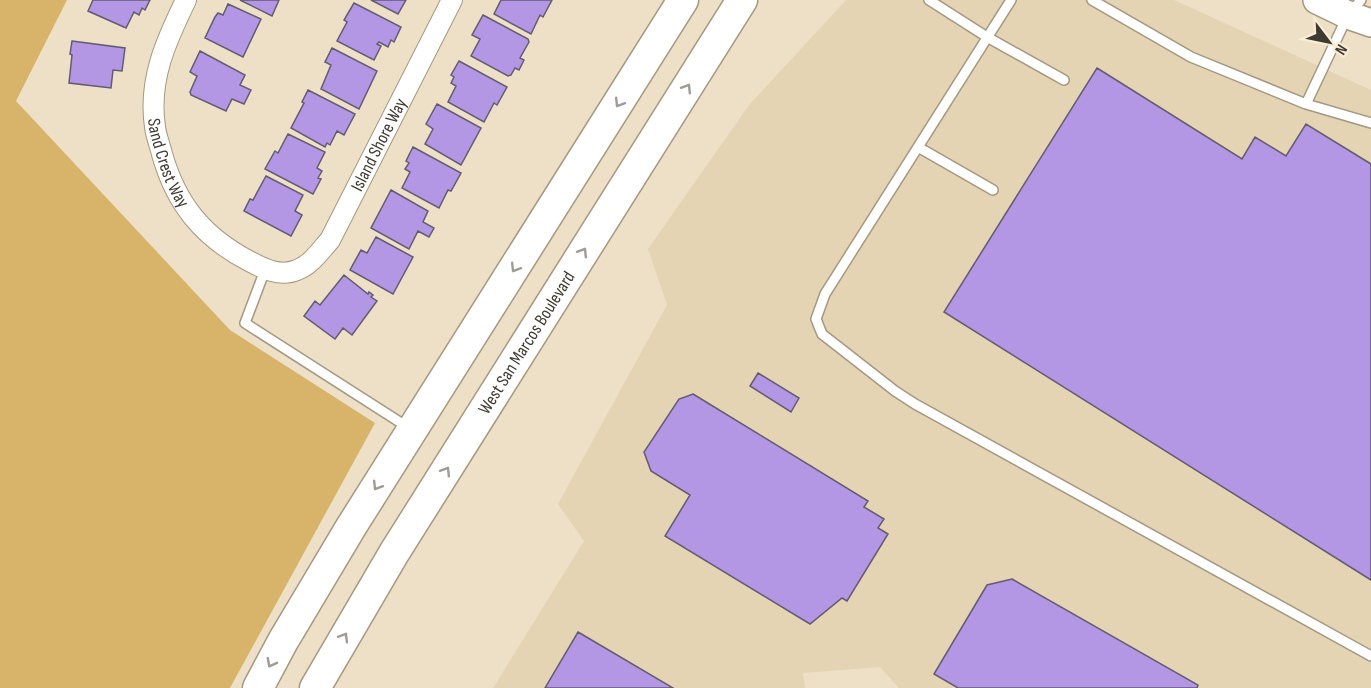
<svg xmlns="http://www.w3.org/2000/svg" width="1371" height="688" font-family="'Sofia Sans Condensed',sans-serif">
<rect width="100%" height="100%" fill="#ede0c7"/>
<path fill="#e4d4b4" d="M846,0H1174L1371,90V688H899L880,667L803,673L805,688H493L584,541L558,504L667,305L648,249L749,105Z"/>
<path fill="#d8b46b" d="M0,0H67L16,101L230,330L375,423L230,688H0Z"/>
<path fill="#b497e4" stroke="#635b71" stroke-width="1.5" d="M93,0H150L145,10L142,8L139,15L134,12L126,28L88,11Z
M240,0H279L272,16Z
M371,0H406L398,14Z
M501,0H552L543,17L540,15L531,34L494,14Z
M354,3L401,27L394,42L391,40L388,47L379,42L377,44L381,46L374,60L337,41L347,22L344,20Z
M228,4L261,19L243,57L205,38L215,17L218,13L223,15Z
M483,15L528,39L529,42L520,58L524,60L519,70L515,68L511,75L508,76L471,56L480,39L472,35Z
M72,41L125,48L122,71L113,70L111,88L69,83L72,55L70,54Z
M332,48L377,71L359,109L321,89L331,65L325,62Z
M200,51L245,75L240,85L251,90L244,104L232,99L226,111L191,95L190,92L197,76L190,72Z
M459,61L507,87L497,105L494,103L484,122L448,102L456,86L451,83L454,77L451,75Z
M1097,68L1242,159L1255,137L1286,156L1306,124L1371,164V580L944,312Z
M308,90L355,114L344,135L337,131L330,145L327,143L325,147L291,128L304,103L302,102Z
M437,104L481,128L461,165L425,144L433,129L426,124Z
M288,134L325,152L317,168L322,171L318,178L321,179L313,194L265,169L275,151L278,153Z
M413,147L461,173L451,191L448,190L439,208L402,188L410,172L405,169L409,163L406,161Z
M266,176L303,195L295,211L302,215L291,236L244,211L250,199L253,200Z
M391,190L428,211L423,222L434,228L429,237L418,231L409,249L371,228Z
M376,237L413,257L393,294L350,270L361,250L367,253Z
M344,275L368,294L369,292L373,295L371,297L377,301L352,335L343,328L335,339L304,316L315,301L320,305Z
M758,373L799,398L791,412L750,386Z
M693,394L868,501L864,507L884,519L878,528L888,534L847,601L842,598L810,624L665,536L690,495L651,471L644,452L679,399Z
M1012,579L1198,685L1197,688H958L934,674L987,585Z
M578,632L673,688H545Z"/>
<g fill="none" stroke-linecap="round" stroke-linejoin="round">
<defs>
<path id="service" d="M929,0L987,37L1064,80
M1011,0L825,294L816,319L822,334L895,391L915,404L1371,656
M1092,0L1191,57L1306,104L1371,123
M1306,104L1348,15L1361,0
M918,147L993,190
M265,270L245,323L409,428"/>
<g id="minor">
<path id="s1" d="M186,0C166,41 148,80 155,127C156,136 160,145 162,154C176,204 203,237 249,261C264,269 280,277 297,270C311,265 320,251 330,240L452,0"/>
</g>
<path id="secondary" d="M1317,0L1348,15L1371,23"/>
<g id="primary">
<path d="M258,688L283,641L351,527L683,0"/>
<path id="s2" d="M315,688L394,553L742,0"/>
</g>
</defs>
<use href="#service" stroke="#a49881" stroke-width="12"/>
<use href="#minor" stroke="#a49881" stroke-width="22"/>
<use href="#secondary" stroke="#a49881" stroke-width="30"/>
<use href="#primary" stroke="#a49881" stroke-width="33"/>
<use href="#service" stroke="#fff" stroke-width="9"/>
<use href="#minor" stroke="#fff" stroke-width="20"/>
<use href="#secondary" stroke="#fff" stroke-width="27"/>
<use href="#primary" stroke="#fff" stroke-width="30"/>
</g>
<defs><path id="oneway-chevron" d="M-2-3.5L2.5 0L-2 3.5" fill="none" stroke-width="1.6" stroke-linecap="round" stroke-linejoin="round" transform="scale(1.5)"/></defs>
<g stroke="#9f9c98">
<use href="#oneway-chevron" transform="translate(687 88) rotate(-58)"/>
<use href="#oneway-chevron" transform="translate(619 103) rotate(122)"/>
<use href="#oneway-chevron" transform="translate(583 252) rotate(-58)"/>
<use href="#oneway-chevron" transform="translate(515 268) rotate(122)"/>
<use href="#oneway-chevron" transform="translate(446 471) rotate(-58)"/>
<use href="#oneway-chevron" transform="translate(377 486) rotate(122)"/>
<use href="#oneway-chevron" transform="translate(344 637) rotate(-59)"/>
<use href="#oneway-chevron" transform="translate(271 663) rotate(118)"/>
</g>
<g text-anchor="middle" stroke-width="6" stroke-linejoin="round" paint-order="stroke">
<g font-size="18" fill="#3f3a31" stroke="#faedd4">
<text dy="6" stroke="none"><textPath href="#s1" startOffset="506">Island Shore Way</textPath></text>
<text dy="6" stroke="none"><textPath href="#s1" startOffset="171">Sand Crest Way</textPath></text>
<text dy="6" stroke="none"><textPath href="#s2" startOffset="405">West San Marcos Boulevard</textPath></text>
</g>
</g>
<g transform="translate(1329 42) rotate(122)" stroke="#faedd4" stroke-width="4.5" paint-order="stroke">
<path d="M0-4.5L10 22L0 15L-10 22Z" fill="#3f3a31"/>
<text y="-9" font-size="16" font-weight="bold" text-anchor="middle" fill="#3f3a31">N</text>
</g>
</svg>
